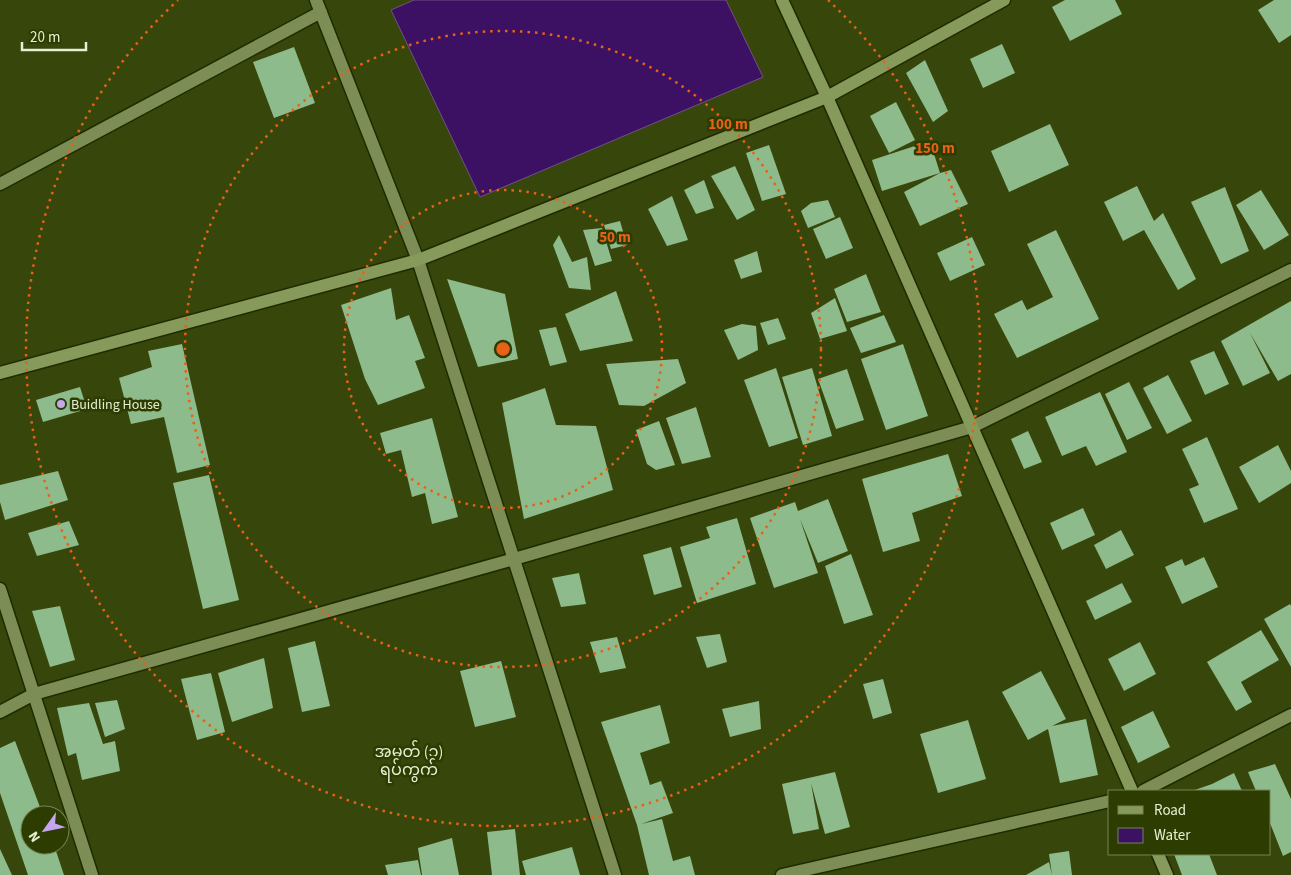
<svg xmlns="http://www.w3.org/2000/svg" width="1291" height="875" font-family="'Source Sans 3','Noto Sans Myanmar',sans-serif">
<rect width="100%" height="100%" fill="#37460b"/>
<path fill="#3c1062" stroke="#6f5384" d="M414,0H726L763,77L480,197L391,10Z"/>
<path fill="#8dbb8b" d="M1065,0H1115L1122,14L1070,41L1052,7Z
M1274,0H1291V35L1279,43L1258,10Z
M1002,44L1015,73L983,88L970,59Z
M294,47L315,103L274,118L253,62Z
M925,60L948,111L933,122L906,73Z
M896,102L915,140L889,153L870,116Z
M1050,124L1069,165L1009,192L991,151Z
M930,141L940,173L951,170L968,204L920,226L904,192L940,173L882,191L872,160Z
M769,145L786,194L762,201L746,153Z
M735,166L755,210L737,220L711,176Z
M704,180L714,208L696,214L684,190Z
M1137,186L1154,221L1163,213L1196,279L1178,290L1144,230L1123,241L1104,202Z
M1225,187L1249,251L1221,264L1191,202Z
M1261,190L1289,235L1264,250L1236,205Z
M672,196L688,240L667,246L648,209Z
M828,200L835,217L808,228L801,211L811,203Z
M840,217L853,248L826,259L813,229Z
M620,221L627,245L611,249L604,225Z
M602,228L612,261L595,266L583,230Z
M1056,230L1099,319L1017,358L994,314L1022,300L1027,310L1053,297L1027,244Z
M559,235L572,262L587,257L591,290L569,288L553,245Z
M972,237L985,265L950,281L937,253Z
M757,251L762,272L741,279L734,260Z
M866,274L881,312L847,322L834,289Z
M447,279L505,294L518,359L478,367Z
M391,288L396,320L409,315L425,358L415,361L425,388L378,405L365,379L341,305Z
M616,291L633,341L580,351L565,314Z
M835,298L847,331L820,339L811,313Z
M1291,301V374L1278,381L1250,333L1270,373L1243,386L1221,341Z
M884,315L896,342L861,353L850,328Z
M778,318L786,339L768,345L760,323Z
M742,324L756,326L758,350L738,360L724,330Z
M556,327L567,362L550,366L539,330Z
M182,344L210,465L177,473L164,417L131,424L119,378L152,367L148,351Z
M903,344L928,416L886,430L861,359Z
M1214,351L1229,384L1205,395L1190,361Z
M678,359L686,383L644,406L619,405L606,364Z
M776,368L798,438L769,447L744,380Z
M812,368L832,436L803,445L782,377Z
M847,369L864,420L836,429L818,379Z
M1168,375L1192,421L1167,434L1143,388Z
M1129,382L1152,428L1127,440L1105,394Z
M80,387L87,409L43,422L36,400Z
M545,388L556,425L596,426L613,490L524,519L502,403Z
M1100,392L1127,452L1096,466L1086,446L1062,456L1045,417Z
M696,407L711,457L682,464L666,418Z
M432,418L458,517L432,524L425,493L412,497L401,450L386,454L380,433Z
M659,421L675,465L656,470L647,464L636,430Z
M1028,431L1042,462L1024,469L1011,439Z
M1207,437L1238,509L1204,523L1189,489L1199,485L1182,449Z
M1278,445L1291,471V483L1259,503L1239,467Z
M948,454L962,496L912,513L920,541L883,552L862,479Z
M58,471L68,500L5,520L0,502V485Z
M209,475L239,600L203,609L173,483Z
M828,499L848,551L818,563L800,519L818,573L774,588L750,518L795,502L798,511Z
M1083,508L1095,535L1062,550L1050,523Z
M737,518L756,584L697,603L680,547L710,538L706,527Z
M69,521L79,545L37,556L28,533Z
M1121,530L1134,555L1106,569L1094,545Z
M671,547L682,587L654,595L643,555Z
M851,554L873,615L844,624L825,566Z
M1204,557L1218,587L1182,604L1165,567L1182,559L1185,566Z
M579,573L586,604L561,607L552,578Z
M1122,583L1132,602L1095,620L1086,601Z
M1290,604L1291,606V667L1264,619Z
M60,606L75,660L50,667L32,611Z
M1261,630L1279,660L1241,682L1252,702L1236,711L1207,662Z
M720,634L727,662L707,668L696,637Z
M617,637L626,668L600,673L590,642Z
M315,641L330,706L302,712L288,648Z
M1140,642L1156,674L1124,691L1108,659Z
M264,658L273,708L232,722L218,673Z
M501,661L516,717L475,727L460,671Z
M1041,671L1066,719L1052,726L1086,719L1098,775L1060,783L1048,729L1028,740L1002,692Z
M211,673L225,732L197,740L181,679Z
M883,679L892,713L873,719L863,684Z
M117,700L125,729L105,737L95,703Z
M759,701L761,729L730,737L722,709Z
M89,703L103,744L115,741L120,771L82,780L76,753L68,756L57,708Z
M660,705L670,743L640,753L650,785L661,781L673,813L641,824L662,819L673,861L690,856L695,875H649L637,825L601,722Z
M1153,711L1170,747L1138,763L1121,727Z
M968,720L986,779L938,793L920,734Z
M15,741L43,815H30V845H54L64,875H28L0,793V748Z
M1275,764L1291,799V852L1283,856L1270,823V791H1256L1248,772Z
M835,772L850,827L825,834L811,783L819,829L793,834L782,784Z
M1234,773L1242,791H1192L1212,784Z
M515,829L520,875H492L487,832Z
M452,838L459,875H422L418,848Z
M572,847L580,875H526L522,861Z
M0,849L12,875H0Z
M1069,851L1072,875H1052L1049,854Z
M1174,854H1209L1217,875H1182Z
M418,860L421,875H388L385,865Z
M1049,862L1052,875H1026Z"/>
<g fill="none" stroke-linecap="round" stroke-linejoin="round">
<defs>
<path id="street" d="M316,0L418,260L615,875
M0,184L321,12
M0,589L92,875
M0,712L34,694L514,559L972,427L1291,270
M1143,791L1291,715
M782,875L1110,801"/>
<path id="secondary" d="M782,0L827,97L1132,791
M0,373L418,260L827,97L1004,0
M1158,854L1167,875"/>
</defs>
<use href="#street" stroke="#202b00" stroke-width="15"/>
<use href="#secondary" stroke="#202b00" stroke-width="15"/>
<use href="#street" stroke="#7c8e55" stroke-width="12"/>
<use href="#secondary" stroke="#869a5b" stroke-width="12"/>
</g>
<g fill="none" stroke="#e86116" stroke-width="2.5" stroke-dasharray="2.5 5">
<circle cx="503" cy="349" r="159"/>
<circle cx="503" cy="349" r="318"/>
<path d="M828 0A477 477 0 1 1 178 0"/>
</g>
<circle fill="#c6a6f0" stroke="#2d3c00" stroke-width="2" cx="61" cy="404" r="5"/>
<g text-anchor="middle" stroke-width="5" stroke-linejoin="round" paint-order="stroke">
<g font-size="14" fill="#e5f0d2" stroke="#2d3c00" text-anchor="start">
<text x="71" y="409">Buidling House</text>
</g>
<g font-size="16" fill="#e5f0d2" stroke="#2d3c00">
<text x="409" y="757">အမှတ် (၁)<tspan x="409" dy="18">ရပ်ကွက်</tspan></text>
</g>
</g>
<circle cx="503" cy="349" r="8" fill="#e86116" stroke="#2d3c00" stroke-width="2.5"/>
<g font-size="15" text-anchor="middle" font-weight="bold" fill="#e86116" stroke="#2d3c00" stroke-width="5" stroke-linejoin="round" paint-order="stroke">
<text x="728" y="129">100 m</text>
<text x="935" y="153">150 m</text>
<text x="615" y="242">50 m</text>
</g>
<rect x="1108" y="790" width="162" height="65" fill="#2d3c00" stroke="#778454"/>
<rect x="1118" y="806" width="25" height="8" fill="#869a5b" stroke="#778454"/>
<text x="1154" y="815" font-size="15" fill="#e5f0d2">Road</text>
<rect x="1118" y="828" width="25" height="15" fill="#3c1062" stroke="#778454"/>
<text x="1154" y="840" font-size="15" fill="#e5f0d2">Water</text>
<g transform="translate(45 830) rotate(237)"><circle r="24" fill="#2d3c00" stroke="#778454"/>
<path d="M0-4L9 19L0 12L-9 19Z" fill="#c6a6f0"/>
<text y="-8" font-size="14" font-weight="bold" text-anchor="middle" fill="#e5f0d2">N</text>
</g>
<path d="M22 42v8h64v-8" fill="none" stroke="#e5f0d2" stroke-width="2.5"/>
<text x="30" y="42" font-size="15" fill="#e5f0d2" stroke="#2d3c00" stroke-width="4" paint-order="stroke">20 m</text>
</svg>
